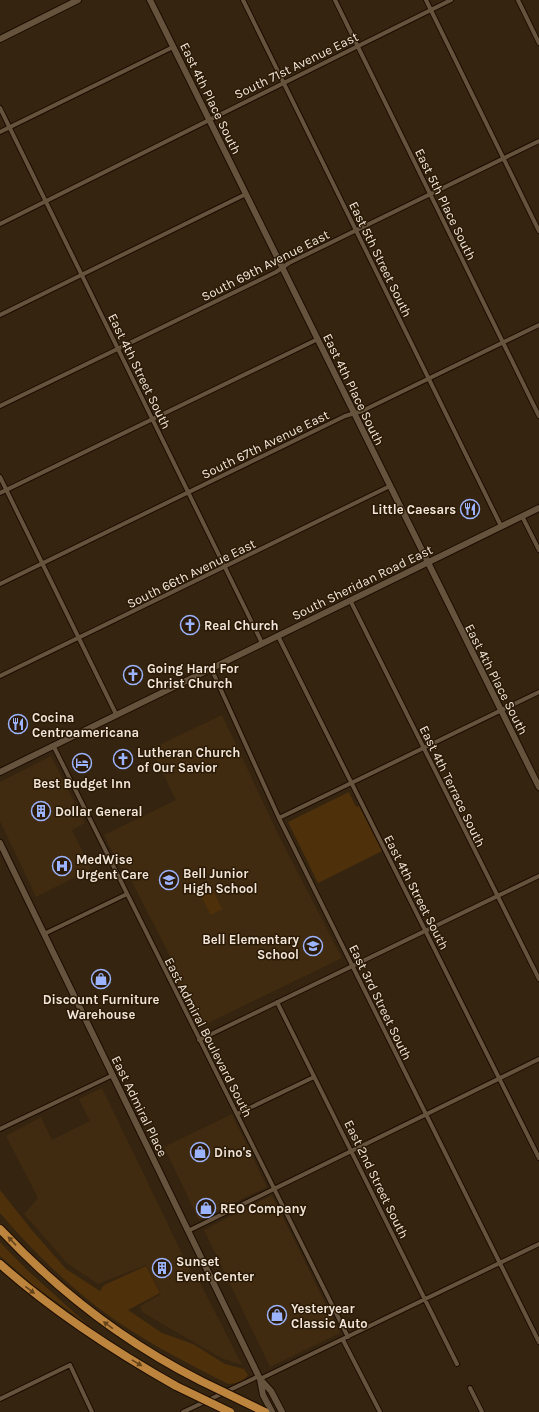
<svg xmlns="http://www.w3.org/2000/svg" width="539" height="1412" font-family="Karla,sans-serif">
<rect width="100%" height="100%" fill="#352410"/>
<path fill="#412b10" d="M222,715L278,834L342,958L200,1027L170,968L172,960L126,870L120,867L104,835L176,800L151,749Z
M51,756L85,823L72,830L91,869L36,897L0,821V782Z
M102,1088L191,1272L198,1279L242,1365L221,1358L142,1312L140,1306L161,1294L146,1265L98,1284L67,1263L24,1214L38,1198L6,1136L41,1117L52,1140L90,1121L79,1099Z
M232,1114L267,1187L199,1220L164,1147Z
M272,1195L340,1333L270,1367L204,1230Z"/>
<path fill="#4e310b" d="M349,792L356,807L359,806L382,851L318,883L288,822Z
M212,888L222,909L211,915L200,894Z
M0,1190L31,1229L66,1269L100,1291L104,1285L146,1266L160,1293L128,1310L162,1333L193,1344L225,1364L244,1369L248,1375C245,1381 235,1384 228,1384C193,1366 157,1348 124,1326C77,1295 36,1255 0,1213Z
M0,1242L25,1268L88,1325L33,1285L0,1256Z"/>
<g fill="none" stroke-linecap="round" stroke-linejoin="round">
<defs>
<path id="street" d="M243,0L501,526
M335,0L539,416
M426,0L539,231
M518,0L539,43
M0,108L262,643
M0,132L173,47
M0,224L451,0
M0,315L246,194
M0,406L276,272L289,263L539,141
M0,477L116,714
M0,493L318,339
M522,516L539,550
M0,584L345,416L362,411L539,325
M350,600L539,979
M278,636L539,1158
M211,668L279,818L539,1342
M0,676L390,486
M53,745L348,1337
M279,818L539,692
M44,934L127,894
M277,1002L457,1364
M199,1040L539,876
M237,1114L314,1077
M0,1129L113,1075
M188,1231L539,1059
M343,1340L380,1412
M260,1379L539,1244
M470,1388L482,1412
M0,1399L70,1365L92,1412
M183,1412L259,1376"/>
<path id="secondary" d="M150,0L539,787
M0,39L78,0
M0,772L539,508
M0,843L260,1379L263,1395L272,1412
M260,1379L271,1391L282,1412"/>
<path id="highway" d="M0,1229C59,1292 124,1342 201,1381
M0,1264C54,1312 114,1351 176,1386"/>
</defs>
<use href="#street" stroke="#1c0d00" stroke-width="6"/>
<use href="#secondary" stroke="#1c0d00" stroke-width="8"/>
<use href="#highway" stroke="#1c0d00" stroke-width="10"/>
<use href="#street" stroke="#66533d" stroke-width="4"/>
<use href="#secondary" stroke="#66533d" stroke-width="6"/>
<use href="#highway" stroke="#bd843d" stroke-width="8"/>
<defs>
<path id="highway-bridge" d="M201,1381L265,1412
M176,1386L230,1412"/>
</defs>
<use href="#highway-bridge" stroke="#1c0d00" stroke-width="10" stroke-linecap="butt"/>
<use href="#highway-bridge" stroke="#bd843d" stroke-width="8"/>
</g>
<defs><path id="oneway-solid" d="M-6-.8H1V-3.2L6.5 0L1 3.2V.8H-6Z"/></defs>
<g fill="#65441c">
<use href="#oneway-solid" transform="translate(12 1241) rotate(-133)"/>
<use href="#oneway-solid" transform="translate(30 1290) rotate(38)"/>
<use href="#oneway-solid" transform="translate(108 1325) rotate(-144)"/>
<use href="#oneway-solid" transform="translate(137 1363) rotate(31)"/>
</g>
<defs>
<symbol id="restaurant-ring" viewBox="-11 -11 22 22"><circle r="9.5" fill="#2b1a06" stroke="#9cb4fd" stroke-width="1.5"/><path d="M-5-6h1v4h1v-4h1v4h1v-4h1v5L-1.5 .5V6h-2V.5L-5-1ZM5-6V6H3V1.5H1.5Q1.5-4 5-6Z" fill="#9cb4fd"/></symbol>
<symbol id="church-ring" viewBox="-11 -11 22 22"><circle r="9.5" fill="#2b1a06" stroke="#9cb4fd" stroke-width="1.5"/><path d="M-1.2-6h2.4v3.5h3.3v2.4h-3.3V6h-2.4V-.1h-3.3v-2.4h3.3Z" fill="#9cb4fd"/></symbol>
<symbol id="hotel-ring" viewBox="-11 -11 22 22"><circle r="9.5" fill="#2b1a06" stroke="#9cb4fd" stroke-width="1.5"/><path d="M-6-4.5h1.5V1H6V5H4.5V3h-9V5H-6ZM-4 0a1.8 1.8 0 1 1 3.6 0ZM.5 0V-2.5h3Q6-2.5 6 0Z" fill="#9cb4fd"/></symbol>
<symbol id="building-ring" viewBox="-11 -11 22 22"><circle r="9.5" fill="#2b1a06" stroke="#9cb4fd" stroke-width="1.5"/><path d="M-4-6H4V6H1V3H-1V6H-4ZM-2.5-4.3h1.7v1.8h-1.7ZM.8-4.3h1.7v1.8H.8ZM-2.5-1h1.7V.8h-1.7ZM.8-1h1.7V.8H.8Z" fill="#9cb4fd"/></symbol>
<symbol id="hospital-ring" viewBox="-11 -11 22 22"><circle r="9.5" fill="#2b1a06" stroke="#9cb4fd" stroke-width="1.5"/><path d="M-5-5h3v3.5h4V-5h3V5h-3V1.5h-4V5h-3Z" fill="#9cb4fd"/></symbol>
<symbol id="school-ring" viewBox="-11 -11 22 22"><circle r="9.5" fill="#2b1a06" stroke="#9cb4fd" stroke-width="1.5"/><path d="M0-5L7-2L0 1L-7-2ZM-4 1L0 2.5L4 1V4Q0 6-4 4Z" fill="#9cb4fd"/></symbol>
<symbol id="shop-ring" viewBox="-11 -11 22 22"><circle r="9.5" fill="#2b1a06" stroke="#9cb4fd" stroke-width="1.5"/><path d="M-5-2.5h2.3a2.7 3.5 0 0 1 5.4 0H5L5.5 6h-11ZM-1.5-2.5h3a1.5 2.3 0 0 0-3 0Z" fill="#9cb4fd"/></symbol>
</defs>
<g fill-rule="evenodd">
<use href="#restaurant-ring" x="459" y="498" width="22" height="22"/>
<use href="#church-ring" x="179" y="614" width="22" height="22"/>
<use href="#church-ring" x="122" y="664" width="22" height="22"/>
<use href="#restaurant-ring" x="7" y="713" width="22" height="22"/>
<use href="#church-ring" x="112" y="748" width="22" height="22"/>
<use href="#hotel-ring" x="71" y="752" width="22" height="22"/>
<use href="#building-ring" x="30" y="800" width="22" height="22"/>
<use href="#hospital-ring" x="51" y="855" width="22" height="22"/>
<use href="#school-ring" x="158" y="869" width="22" height="22"/>
<use href="#school-ring" x="302" y="935" width="22" height="22"/>
<use href="#shop-ring" x="90" y="968" width="22" height="22"/>
<use href="#shop-ring" x="189" y="1141" width="22" height="22"/>
<use href="#shop-ring" x="195" y="1197" width="22" height="22"/>
<use href="#building-ring" x="151" y="1257" width="22" height="22"/>
<use href="#shop-ring" x="266" y="1304" width="22" height="22"/>
</g>
<g text-anchor="middle" stroke-width="3" stroke-linejoin="round" paint-order="stroke">
<g font-size="13" fill="#f1e6d9" stroke="#2b1a06">
<text transform="translate(296 65) rotate(-26)" y="5">South 71st Avenue East</text>
<text transform="translate(211 98) rotate(64)" y="5">East 4th Place South</text>
<text transform="translate(446 204) rotate(64)" y="5">East 5th Place South</text>
<text transform="translate(381 259) rotate(64)" y="5">East 5th Street South</text>
<text transform="translate(265 265) rotate(-27)" y="5">South 69th Avenue East</text>
<text transform="translate(140 371) rotate(64)" y="5">East 4th Street South</text>
<text transform="translate(354 389) rotate(64)" y="5">East 4th Place South</text>
<text transform="translate(265 444) rotate(-26)" y="5">South 67th Avenue East</text>
<text transform="translate(191 573) rotate(-26)" y="5">South 66th Avenue East</text>
<text transform="translate(362 582) rotate(-26)" y="5">South Sheridan Road East</text>
<text transform="translate(497 679) rotate(63)" y="5">East 4th Place South</text>
<text transform="translate(453 786) rotate(64)" y="5">East 4th Terrace South</text>
<text transform="translate(417 892) rotate(63)" y="5">East 4th Street South</text>
<text transform="translate(381 1002) rotate(64)" y="5">East 3rd Street South</text>
<text transform="translate(209 1037) rotate(63)" y="5">East Admiral Boulevard South</text>
<text transform="translate(140 1106) rotate(64)" y="5">East Admiral Place</text>
<text transform="translate(377 1179) rotate(64)" y="5">East 2nd Street South</text>
</g>
<g font-size="13" font-weight="bold" fill="#f1e6d9" stroke="#2b1a06" text-anchor="start">
<text x="456" y="514" text-anchor="end">Little Caesars</text>
<text x="204" y="630">Real Church</text>
<text x="147" y="673">Going Hard For<tspan x="147" dy="15">Christ Church</tspan></text>
<text x="32" y="722">Cocina<tspan x="32" dy="15">Centroamericana</tspan></text>
<text x="137" y="757">Lutheran Church<tspan x="137" dy="15">of Our Savior</tspan></text>
<text x="82" y="788" text-anchor="middle">Best Budget Inn</text>
<text x="55" y="816">Dollar General</text>
<text x="76" y="864">MedWise<tspan x="76" dy="15">Urgent Care</tspan></text>
<text x="183" y="878">Bell Junior<tspan x="183" dy="15">High School</tspan></text>
<text x="299" y="944" text-anchor="end">Bell Elementary<tspan x="299" dy="15">School</tspan></text>
<text x="101" y="1004" text-anchor="middle">Discount Furniture<tspan x="101" dy="15">Warehouse</tspan></text>
<text x="214" y="1157">Dino's</text>
<text x="220" y="1213">REO Company</text>
<text x="176" y="1266">Sunset<tspan x="176" dy="15">Event Center</tspan></text>
<text x="291" y="1313">Yesteryear<tspan x="291" dy="15">Classic Auto</tspan></text>
</g>
</g>
</svg>
